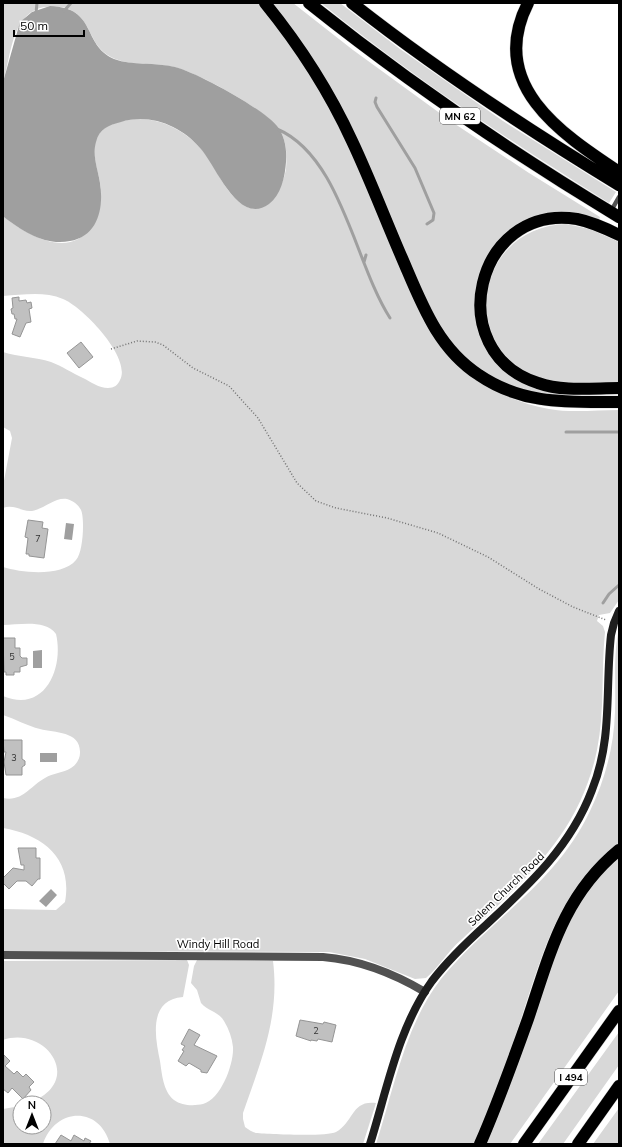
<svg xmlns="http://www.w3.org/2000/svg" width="622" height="1147" font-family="Mulish,sans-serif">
<rect width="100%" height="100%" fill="#fff"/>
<path fill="#d8d8d8" d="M3,3H258C282,32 306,63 324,97C363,166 390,245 422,318C450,367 493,399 549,409C571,413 596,410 619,410V600L610,613L599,615L597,621L603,626L605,632C601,671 605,711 597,750C579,837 522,882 461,940C448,951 439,967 426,978L415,979L365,959L329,952L3,951V909L56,910L65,902C73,858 43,835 3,828V798C23,802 30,786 45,778C53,773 63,773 71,768C76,765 80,759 80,753C81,731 55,733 40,729C27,726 16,719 3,715V696C45,714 64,668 56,634C45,619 19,625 3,625V567C22,573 62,577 76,560C83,553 85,519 81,510C78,504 73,501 67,499C55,497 44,509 32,511C22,512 14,504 3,508V486L12,438L10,431L3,427V352C19,357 35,357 51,362C62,366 72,373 83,378C91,382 99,388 108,388C114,388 118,385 120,380C132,358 83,307 63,299C44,291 23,295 3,296V216C20,230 55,252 78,239C81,237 84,233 87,230C98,219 100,210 101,195C102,178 92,162 95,144C98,129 110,124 123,121C156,113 190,131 209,159C218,173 225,190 238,201C262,223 282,192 286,169C287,157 287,142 280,131C267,110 199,73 174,67C154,62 130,67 111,57C87,45 93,17 66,8C58,6 48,6 40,8C11,17 11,57 3,82Z
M272,3H293L353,50L452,122L529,173L600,217L599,220C582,215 565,210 548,214C541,216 534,221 528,223C521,227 513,230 506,234C497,240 491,251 486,260C462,305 480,363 527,384C539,390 552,391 565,393V397C519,393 473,375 445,336C439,327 435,318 430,309C384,203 346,92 272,3Z
M321,3H340L400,49L503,121L616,192L609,203C510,141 412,77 321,3Z
M566,224L590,229L619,242V382C593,382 563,386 538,377C457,348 475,227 566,224Z
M619,628V843C555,895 543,954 518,1028C505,1067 490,1106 474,1144H376C394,1089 405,1025 441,979C490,919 556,884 590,811C605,780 614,746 615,712C616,684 613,655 619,628Z
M619,857V991L510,1144H484L555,949L586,890Z
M187,960L189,965L183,997C148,1000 155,1037 160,1061C162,1074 163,1091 174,1100C182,1106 194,1106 203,1104C221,1099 234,1064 233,1047C232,1038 229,1029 224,1021C219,1012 208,1011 201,1003L197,990L191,983L194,966L197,960L273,961C280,1017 261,1061 243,1113V1119L245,1127C249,1130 252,1132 256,1133C270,1134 326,1137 336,1132C354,1122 351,1100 376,1103L363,1144H110C99,1105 55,1108 43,1144H3V1109L20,1106V1127H44V1103H29C86,1082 46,1025 3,1040V961Z
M619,1032V1065L563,1144H538Z
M619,1108V1144H593Z"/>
<path fill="#9f9f9f" d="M50,6C98,8 81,44 114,59C133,66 155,62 175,67C198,73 262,108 277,126C285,136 287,150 286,162C285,177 281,195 269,204C238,227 216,165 200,148C181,126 150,113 121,122C109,125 99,129 96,142C92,156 98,169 100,183C104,208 98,236 70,241C46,246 23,232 4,217L3,82L20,22L32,12Z
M66,523L74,524L72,540L64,539Z
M42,650V668H33V651Z
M40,753H57V762H40Z
M51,889L57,895L46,907L39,901Z"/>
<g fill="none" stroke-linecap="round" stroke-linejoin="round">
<path stroke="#9f9f9f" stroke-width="3" d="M64,11L71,3
M36,13L37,3
M376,98L375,102L377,107L415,168L434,213L433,220L427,224
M277,129C341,156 355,264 390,318
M364,262L366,255
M566,432H619
M603,603L609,594L619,585"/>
</g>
<path fill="#c0c0c0" stroke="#959595" d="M19,297V301L26,300L27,303L31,302L32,308L29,309L31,322L26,323L20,337L12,334L17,319H15L14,314H12L11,309L13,308L12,298Z
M81,342L93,357L79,368L67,353Z
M28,520L43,522L42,528L48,529L44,558L29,556V554H26L28,538L25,537Z
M3,638H15V648H20V656L22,658H27V665L20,667V672H14V675H6V672H4Z
M3,740H22V759L25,761V765L22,767V775H6L4,762L6,752H4Z
M18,848H36V858H40V879H38L32,886L26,881H17L9,889L3,883V878L13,868L24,870V865H21Z
M300,1020L323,1024L324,1022L336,1025L332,1042L318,1039L317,1041L311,1040V1041L296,1036Z
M189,1029L200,1035L194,1045L217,1056L207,1073L201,1072V1070L189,1063L186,1066L178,1061L184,1051L182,1050L185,1046L181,1044Z
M4,1055L10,1061L5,1066L14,1074L17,1071L23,1077L26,1074L34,1082L29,1087L31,1090L23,1099L12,1088L8,1093L3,1089Z
M61,1135L71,1141L74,1135L84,1141L85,1138L91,1141L89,1144H55Z"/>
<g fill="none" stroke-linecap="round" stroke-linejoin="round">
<defs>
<path id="highway" d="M265,3C300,46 329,91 352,141C370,179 385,219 402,258C421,302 437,348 479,375C523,405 568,402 619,402
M309,3C408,82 511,152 619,217
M352,3C437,70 527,129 619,185
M528,3C487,84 560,133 619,172
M619,235C605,228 592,222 577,219C475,203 441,352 538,383C563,392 593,388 619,388
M480,1144C498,1103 513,1061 528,1019C550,954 563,896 619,850
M524,1144L619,1011
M578,1144L619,1086"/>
</defs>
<use href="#highway" stroke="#dbdbdb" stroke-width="13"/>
<path stroke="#737373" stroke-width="1.5" stroke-dasharray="1 2" stroke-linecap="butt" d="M111,349L137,341L155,342L163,345L193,368L229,386L258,418L297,483L316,501L336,508L387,518L438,533L488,557L539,589L573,607L606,620"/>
<path stroke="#515151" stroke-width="4.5" d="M611,211L619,197"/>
<path stroke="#515151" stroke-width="8" d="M3,955L323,957C360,960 393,973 425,992"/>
<path stroke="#1e1e1e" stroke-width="8" d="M370,1144C387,1090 398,1028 432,981C448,960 467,942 487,924C530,884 571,846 592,790C613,738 605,689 611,635L614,623L619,611"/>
<use href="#highway" stroke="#000" stroke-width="12"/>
</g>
<g text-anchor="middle" stroke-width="3.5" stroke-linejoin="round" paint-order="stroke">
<g font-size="9" fill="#303030">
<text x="38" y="542">7</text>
<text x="12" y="660">5</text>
<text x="14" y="761">3</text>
<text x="316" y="1034">2</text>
</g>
<g fill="#fff" stroke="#4c4c4c" stroke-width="1">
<rect x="440" y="108" width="40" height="16" rx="3"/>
<rect x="555" y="1069" width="32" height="16" rx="3"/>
</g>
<g font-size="10" font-weight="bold" fill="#000">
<text x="460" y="120">MN 62</text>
<text x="571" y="1081">I 494</text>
</g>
<g font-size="11" fill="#000" stroke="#fff">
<text transform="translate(506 889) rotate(-44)" y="4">Salem Church Road</text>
<text x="218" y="948">Windy Hill Road</text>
</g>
</g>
<rect width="622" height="1147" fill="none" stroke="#000000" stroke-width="8"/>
<g transform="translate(32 1115)"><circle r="19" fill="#ffffff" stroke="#999999"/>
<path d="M0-3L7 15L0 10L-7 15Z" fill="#000000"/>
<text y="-6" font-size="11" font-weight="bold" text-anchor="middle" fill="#000000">N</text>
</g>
<path d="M14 30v6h70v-6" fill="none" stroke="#000000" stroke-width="2"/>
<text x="20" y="30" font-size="12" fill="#000000" stroke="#ffffff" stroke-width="3" paint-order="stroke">50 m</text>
</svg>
